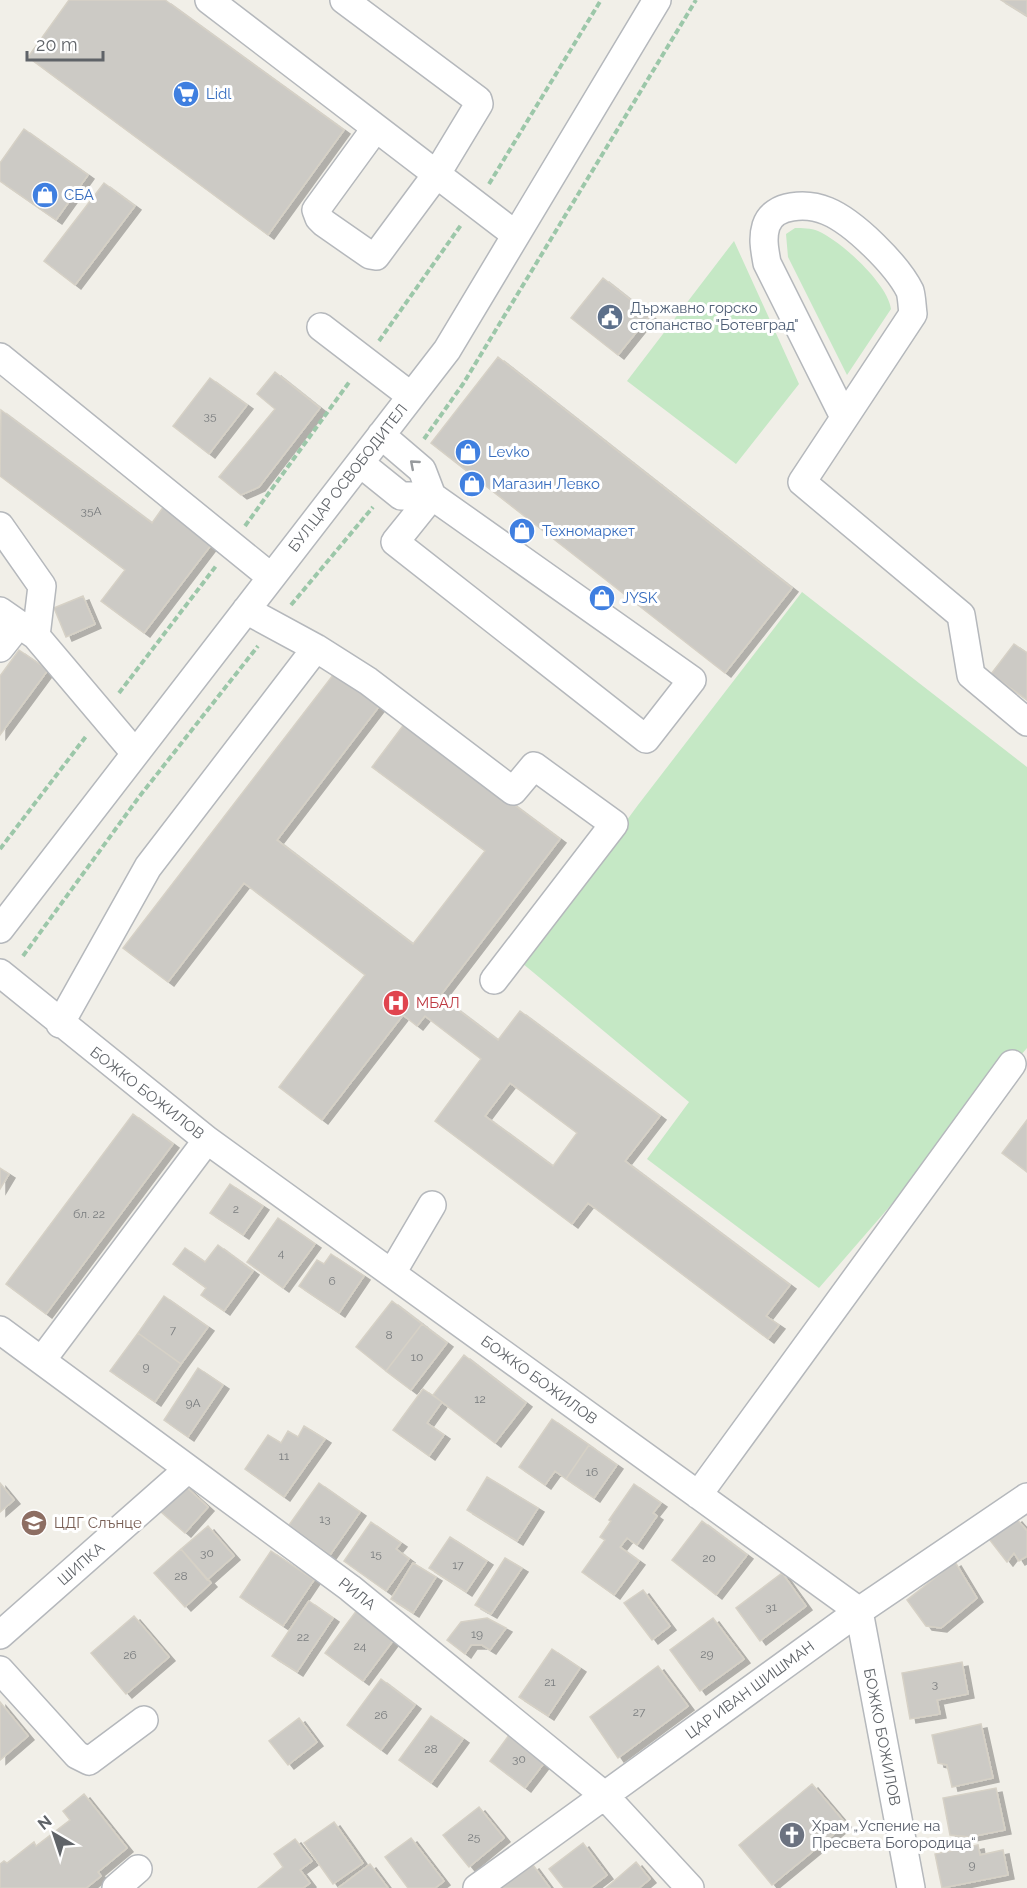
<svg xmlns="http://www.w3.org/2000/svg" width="1027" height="1888" font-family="Raleway,sans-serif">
<defs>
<filter id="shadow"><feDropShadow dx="6" dy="4" stdDeviation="0" flood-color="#0004"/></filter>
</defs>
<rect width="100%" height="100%" fill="#f1efe8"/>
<path fill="#c5e8c5" d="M795,228C802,228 811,228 818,231C841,241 888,284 891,309L847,375L788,257L786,234Z
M734,241L799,384L736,464L627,381Z
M802,592L1027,767V1048L819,1288L647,1159L689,1102L522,963L638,805Z"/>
<path fill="#cccac5" stroke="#d6d1c6" stroke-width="1.5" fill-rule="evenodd" filter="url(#shadow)" d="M69,0H165L344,130L268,235L28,57Z
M1001,0H1027V16Z
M24,129L88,175L56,220L0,181V163Z
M104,183L135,206L75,285L44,261Z
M603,278L650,315L618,355L571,318Z
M498,357L792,588L725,673L431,443Z
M275,372L320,408L259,487L241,495L219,477L275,409L257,394Z
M210,378L247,405L209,454L173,426Z
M1,410L152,523L169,499L218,536L144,633L101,601L125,570L0,476Z
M83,596L95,624L66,637L54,608Z
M1014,644L1027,653V700L991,674Z
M19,650L48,670L0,735V676Z
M340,666L384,700L277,840L413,944L485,851L372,767L405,723L560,839L440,996L498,1040L520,1011L660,1116L625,1161L790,1285L766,1316L779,1325L768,1339L588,1203L572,1224L435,1121L481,1059L425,1016L417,1026L403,1015L322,1120L279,1087L365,975L244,883L168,982L123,948ZM510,1083L577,1133L553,1166L485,1116Z
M133,1114L173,1144L46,1314L6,1284Z
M1027,1120V1172L1002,1153Z
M0,1168L9,1174L0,1189Z
M230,1184L263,1206L243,1235L210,1213Z
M278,1218L315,1244L283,1288L247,1262Z
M218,1245L253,1271L224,1311L201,1295L206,1288L173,1264L185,1248L205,1262Z
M331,1254L364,1276L339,1313L299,1286L317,1260L324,1264Z
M164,1296L208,1327L181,1364L138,1333Z
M392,1301L422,1324L386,1371L356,1347Z
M422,1324L447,1343L411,1390L386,1371Z
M138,1333L181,1364L155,1402L110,1371Z
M464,1355L526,1403L495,1443L433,1395Z
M198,1368L223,1385L188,1437L164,1420Z
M423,1389L442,1402L427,1423L444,1435L429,1456L393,1430Z
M552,1419L589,1445L566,1479L555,1471L545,1485L519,1467Z
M304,1426L325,1439L284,1497L245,1469L268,1435L281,1443L288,1431L298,1437Z
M589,1445L617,1465L594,1498L566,1479Z
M487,1477L538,1508L517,1541L467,1510Z
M0,1483L14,1500L0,1512Z
M319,1483L360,1512L330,1555L289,1525Z
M634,1484L661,1503L653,1513L657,1516L637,1545L627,1538L620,1547L639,1561L614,1595L582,1572L605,1540L600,1537L611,1521L609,1520Z
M184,1485L208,1507L185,1533L161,1512Z
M1016,1518L1027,1531V1556L1019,1561L1014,1553L1007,1562L989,1539Z
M702,1521L747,1555L716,1595L672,1560Z
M371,1522L401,1543L396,1549L409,1559L386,1591L344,1561Z
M208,1526L234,1556L207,1580L181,1549Z
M450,1537L487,1561L466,1592L429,1568Z
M181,1549L211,1583L185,1607L154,1573Z
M271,1551L314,1580L283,1626L240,1597Z
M505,1558L522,1568L491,1614L475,1605Z
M955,1562L977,1598L941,1628L926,1626L907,1600Z
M413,1563L436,1577L413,1613L391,1599Z
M782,1573L806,1606L760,1641L736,1608Z
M643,1590L670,1626L652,1640L624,1603Z
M309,1601L333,1618L297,1672L272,1656Z
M357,1610L395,1638L363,1681L325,1653Z
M134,1616L169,1657L126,1694L91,1653Z
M487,1618L506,1628L490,1650L482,1645H471L465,1654L447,1640L461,1622Z
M713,1618L744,1659L700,1691L670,1650Z
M552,1649L580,1668L548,1716L519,1697Z
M962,1662L968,1694L937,1700L940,1714L910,1719L902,1673Z
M658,1666L688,1706L618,1758L590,1717Z
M381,1679L415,1705L381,1750L347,1725Z
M0,1702L28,1736L0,1760Z
M431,1716L463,1739L431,1783L399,1760Z
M299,1718L317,1742L288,1765L269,1741Z
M981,1724L993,1778L952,1787L947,1765L938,1763L932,1735Z
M512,1731L548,1758L525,1788L490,1761Z
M812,1784L846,1824L772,1885L739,1845Z
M996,1788L1005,1830L970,1837L950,1835L943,1798Z
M84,1794L127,1848L98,1872L101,1876L86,1888H0V1864L4,1861L7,1863L34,1842L36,1846L70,1820L63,1811Z
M479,1807L504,1838L469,1867L443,1835Z
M334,1822L363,1863L333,1884L304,1843Z
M411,1838L444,1881L435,1888H408L385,1857Z
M295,1839L312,1861L300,1870L310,1883L303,1888H258L283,1867L274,1854Z
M583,1843L607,1875L590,1888H564L549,1869Z
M978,1845L980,1855L1003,1850L1008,1875L942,1888L935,1854Z
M636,1862L650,1879L639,1888H606Z
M370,1864L388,1888H338Z
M533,1865L550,1888H501Z"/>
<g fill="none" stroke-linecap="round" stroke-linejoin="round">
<defs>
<path id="minor" d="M209,0L516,235
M344,0L478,100L479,104L436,175L376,256L370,255L324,223L319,218L316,210L375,129
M321,327L411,396
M0,357L271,577
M844,417L767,263C765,251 762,239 766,226C773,203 808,203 827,211C854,222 897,265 910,291C912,298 912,307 913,314L802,482L961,615L971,675L1027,722
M360,463L401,496H432L422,470L381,435
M432,496L692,680L646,739L395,542Z
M0,526L42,586L36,636
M246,610L316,648L368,681L513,791L534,766L614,824L494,980
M0,611L36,636L135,753
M0,648L19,624
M0,929L447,350L657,0
M0,973L207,1140L859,1611L911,1888
M60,1024L148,867L316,648
M392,1273L432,1205
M0,1330L350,1588L604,1795L690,1888
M42,1360L207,1140
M698,1495L1012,1064
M0,1635L188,1469
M0,1670L77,1755L89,1761L144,1720
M116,1888L138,1869
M477,1888L859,1611L1027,1497"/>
</defs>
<use href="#minor" stroke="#b5b8bc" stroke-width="30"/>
<path stroke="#9cc7a9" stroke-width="4" stroke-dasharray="6 3" stroke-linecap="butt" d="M489,184L601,0
M379,341L461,225
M424,439L463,384L696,0
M245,526L350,381
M291,605L373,507
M119,693L216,566
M0,849L87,735
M23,956L139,797L258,646"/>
<use href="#minor" stroke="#fff" stroke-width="27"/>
</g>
<defs><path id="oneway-chevron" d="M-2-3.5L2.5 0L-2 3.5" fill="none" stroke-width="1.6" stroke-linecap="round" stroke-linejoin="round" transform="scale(1.5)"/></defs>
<use stroke="#979a9d" href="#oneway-chevron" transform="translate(414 464) rotate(-139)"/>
<defs>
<symbol id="supermarket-disc" viewBox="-11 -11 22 22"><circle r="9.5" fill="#3f7fe0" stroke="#fff"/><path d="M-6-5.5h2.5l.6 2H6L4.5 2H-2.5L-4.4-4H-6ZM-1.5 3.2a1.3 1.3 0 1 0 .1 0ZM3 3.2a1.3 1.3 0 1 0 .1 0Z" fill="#fff"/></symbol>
<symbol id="shop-disc" viewBox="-11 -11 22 22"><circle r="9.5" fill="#3f7fe0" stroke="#fff"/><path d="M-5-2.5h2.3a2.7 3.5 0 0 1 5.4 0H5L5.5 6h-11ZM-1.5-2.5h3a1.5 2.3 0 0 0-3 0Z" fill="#fff"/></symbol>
<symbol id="civic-disc" viewBox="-11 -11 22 22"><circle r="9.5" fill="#5c6f8a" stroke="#fff"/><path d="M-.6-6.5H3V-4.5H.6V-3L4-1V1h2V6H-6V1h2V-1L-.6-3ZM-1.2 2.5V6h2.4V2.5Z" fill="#fff"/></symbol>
<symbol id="hospital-disc" viewBox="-11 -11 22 22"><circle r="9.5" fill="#e0444e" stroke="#fff"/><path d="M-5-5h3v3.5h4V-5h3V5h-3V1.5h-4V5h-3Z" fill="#fff"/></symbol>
<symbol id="school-disc" viewBox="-11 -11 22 22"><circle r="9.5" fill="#8d6e63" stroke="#fff"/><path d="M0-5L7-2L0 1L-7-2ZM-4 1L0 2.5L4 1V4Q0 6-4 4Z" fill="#fff"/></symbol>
<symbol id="church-disc" viewBox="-11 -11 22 22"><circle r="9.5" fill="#6b7280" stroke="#fff"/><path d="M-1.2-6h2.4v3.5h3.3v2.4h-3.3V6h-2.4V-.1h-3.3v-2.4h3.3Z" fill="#fff"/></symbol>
</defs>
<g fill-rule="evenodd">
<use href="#supermarket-disc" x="171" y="79" width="30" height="30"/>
<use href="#shop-disc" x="30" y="180" width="30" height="30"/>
<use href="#civic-disc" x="595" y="302" width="30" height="30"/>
<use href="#shop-disc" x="453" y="437" width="30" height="30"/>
<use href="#shop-disc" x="457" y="469" width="30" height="30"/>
<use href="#shop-disc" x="507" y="516" width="30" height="30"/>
<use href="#shop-disc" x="587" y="583" width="30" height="30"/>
<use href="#hospital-disc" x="381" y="988" width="30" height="30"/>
<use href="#school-disc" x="19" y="1508" width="30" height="30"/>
<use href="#church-disc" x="777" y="1820" width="30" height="30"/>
</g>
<g text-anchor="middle" stroke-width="6" stroke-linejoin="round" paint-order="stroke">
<g font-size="12" fill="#7a7d7f">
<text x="210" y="420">35</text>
<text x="91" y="515">35А</text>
<text x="236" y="1213">2</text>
<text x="89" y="1218">бл. 22</text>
<text x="281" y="1257">4</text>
<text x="332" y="1285">6</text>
<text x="173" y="1334">7</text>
<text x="389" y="1339">8</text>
<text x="417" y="1361">10</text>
<text x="146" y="1371">9</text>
<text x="480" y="1403">12</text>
<text x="193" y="1407">9А</text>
<text x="284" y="1460">11</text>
<text x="592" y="1476">16</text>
<text x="325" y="1523">13</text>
<text x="207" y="1557">30</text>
<text x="376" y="1558">15</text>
<text x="709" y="1562">20</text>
<text x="458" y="1569">17</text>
<text x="181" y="1580">28</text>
<text x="771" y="1611">31</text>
<text x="477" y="1638">19</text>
<text x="303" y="1641">22</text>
<text x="360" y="1650">24</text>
<text x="707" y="1658">29</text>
<text x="130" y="1659">26</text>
<text x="550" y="1686">21</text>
<text x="935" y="1688">3</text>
<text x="639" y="1716">27</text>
<text x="381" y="1719">26</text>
<text x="431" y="1753">28</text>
<text x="519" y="1763">30</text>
<text x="474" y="1841">25</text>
<text x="972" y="1869">9</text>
</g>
<g font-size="15" fill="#366cbe" stroke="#fff" text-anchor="start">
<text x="206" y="99">Lidl</text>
<text x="64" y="200">СБА</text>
<text x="488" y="457">Levko</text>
<text x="492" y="489">Магазин Левко</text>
<text x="542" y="536">Техномаркет</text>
<text x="622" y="603">JYSK</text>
</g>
<g font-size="15" fill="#4e5e75" stroke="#fff" text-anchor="start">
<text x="630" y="313">Държавно горско<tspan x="630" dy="17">стопанство "Ботевград"</tspan></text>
</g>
<g font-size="15" fill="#5f6368" stroke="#fff">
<text transform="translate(348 478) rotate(-52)" y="5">БУЛ.ЦАР ОСВОБОДИТЕЛ</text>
<text transform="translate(147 1093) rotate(38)" y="5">БОЖКО БОЖИЛОВ</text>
<text transform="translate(539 1380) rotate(36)" y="5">БОЖКО БОЖИЛОВ</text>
<text transform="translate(81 1564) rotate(-41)" y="5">ШИПКА</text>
<text transform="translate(357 1594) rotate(38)" y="5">РИЛА</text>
<text transform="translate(750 1690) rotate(-36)" y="5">ЦАР ИВАН ШИШМАН</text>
<text transform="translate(882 1737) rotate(79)" y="5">БОЖКО БОЖИЛОВ</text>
</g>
<g font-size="15" fill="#be3a42" stroke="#fff" text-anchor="start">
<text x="416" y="1008">МБАЛ</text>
</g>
<g font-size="15" fill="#785e54" stroke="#fff" text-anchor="start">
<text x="54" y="1528">ЦДГ Слънце</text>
</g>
<g font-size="15" fill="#5b616d" stroke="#fff" text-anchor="start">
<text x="812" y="1831">Храм „Успение на<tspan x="812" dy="17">Пресвета Богородица“</tspan></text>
</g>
</g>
<g transform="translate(54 1834) rotate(321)" stroke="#ffffff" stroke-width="4.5" paint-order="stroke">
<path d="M0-4.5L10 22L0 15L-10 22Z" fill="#5f6368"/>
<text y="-9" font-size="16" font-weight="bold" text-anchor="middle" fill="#5f6368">N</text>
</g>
<path d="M27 51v9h76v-9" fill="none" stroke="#5f6368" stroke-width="3"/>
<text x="36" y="51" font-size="18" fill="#5f6368" stroke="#ffffff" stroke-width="4.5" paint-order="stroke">20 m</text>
</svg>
